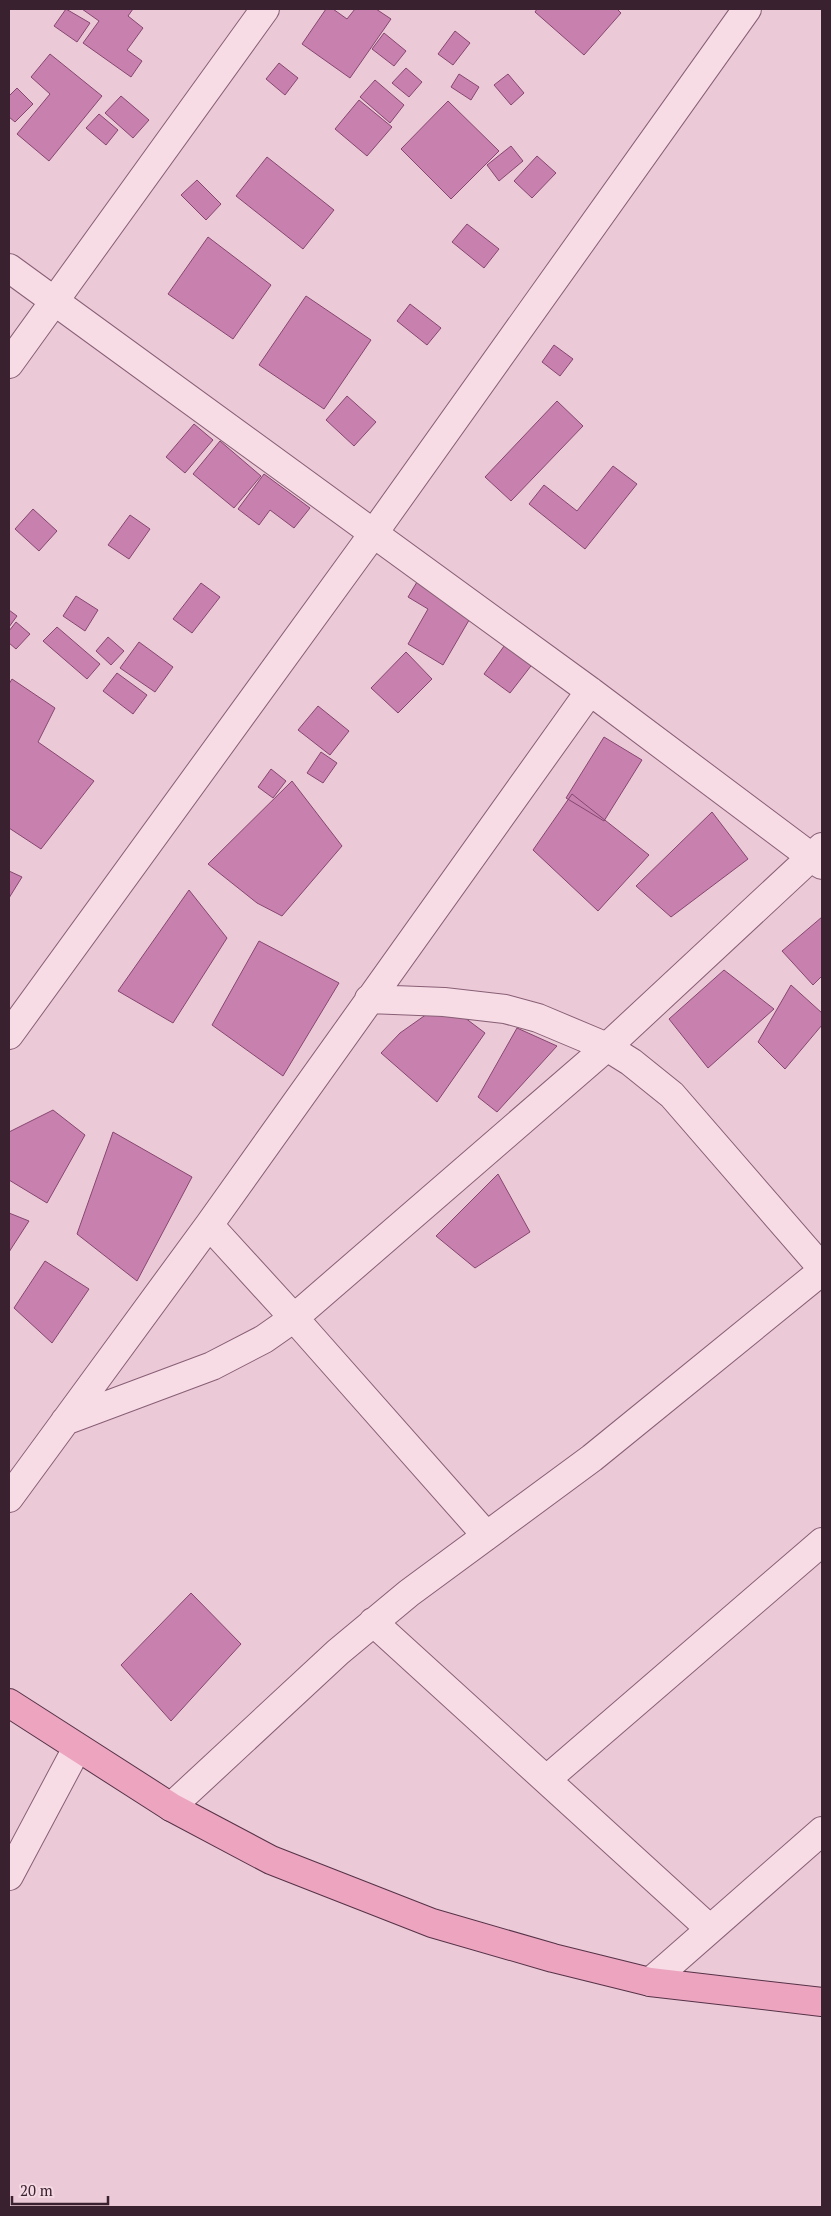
<svg xmlns="http://www.w3.org/2000/svg" width="831" height="2216" font-family="'PT Serif',serif">
<rect width="100%" height="100%" fill="#ecc9d6"/>
<path fill="#c881af" stroke="#864670" d="M66,9L90,23L77,42L54,26Z
M82,9H133L128,16L143,28L127,50L142,61L131,77L83,43L99,21Z
M326,9H333L347,19L355,9H376L391,19L350,78L302,44Z
M537,9H617L621,13L584,55L535,12Z
M455,31L470,43L453,65L438,54Z
M384,33L406,51L394,66L372,49Z
M50,54L102,96L49,161L17,134L50,94L31,77Z
M279,63L298,78L285,95L266,79Z
M406,68L422,82L409,97L392,83Z
M459,74L479,87L471,100L451,87Z
M508,74L524,93L511,105L494,85Z
M375,80L404,105L390,123L360,97Z
M17,88L33,104L15,122L9,117V96Z
M121,96L149,120L133,138L105,113Z
M359,100L392,127L367,156L335,129Z
M448,101L499,151L451,199L401,149Z
M99,114L118,130L106,145L86,128Z
M511,146L523,161L499,181L487,165Z
M537,156L556,173L532,198L514,181Z
M267,157L334,210L303,249L236,196Z
M197,180L221,204L206,220L181,195Z
M467,224L499,249L484,268L452,242Z
M208,237L271,285L233,339L168,294Z
M306,296L371,340L324,409L259,365Z
M410,304L441,328L427,345L397,321Z
M554,345L573,359L560,376L542,362Z
M347,396L376,422L354,446L326,420Z
M557,401L583,426L511,501L485,477Z
M194,424L213,440L185,473L166,457Z
M220,441L261,476L234,508L193,474Z
M613,466L637,484L585,549L529,504L544,485L577,511Z
M264,474L310,508L294,528L270,510L259,525L238,509Z
M33,509L57,531L39,551L15,529Z
M130,515L150,529L129,559L108,545Z
M417,582L472,615L443,665L408,644L428,609L408,597Z
M201,583L220,597L192,633L173,619Z
M76,596L98,610L85,631L63,616Z
M9,610L17,616L9,627Z
M16,622L30,634L16,649L9,643V631Z
M57,627L100,664L87,679L43,641Z
M108,637L124,651L111,665L96,651Z
M139,642L173,667L155,692L120,668Z
M507,642L534,662L510,693L484,674Z
M406,652L432,679L398,713L371,688Z
M117,673L147,695L133,714L103,691Z
M12,679L55,708L38,742L94,781L41,849L9,828V684Z
M318,706L349,731L330,755L298,730Z
M604,737L642,760L604,821L566,798Z
M321,752L337,763L323,783L307,773Z
M271,769L286,781L273,798L258,787Z
M292,781L342,846L282,916L257,903L208,864Z
M572,794L649,855L598,911L533,850Z
M712,812L748,859L671,917L636,886Z
M9,871L22,877L9,898Z
M189,890L227,938L173,1023L118,991Z
M822,917V976L813,985L782,951Z
M259,941L339,983L283,1076L212,1025Z
M724,970L774,1009L708,1068L669,1019Z
M791,985L822,1013V1025L785,1069L758,1042Z
M444,1002L485,1033L437,1102L381,1053L400,1033Z
M517,1028L557,1046L497,1112L478,1097Z
M53,1110L85,1135L47,1203L9,1180V1132Z
M113,1132L192,1177L137,1281L77,1234Z
M498,1174L530,1232L475,1268L436,1236Z
M9,1213L29,1221L9,1252Z
M45,1261L89,1289L52,1343L14,1308Z
M191,1593L241,1644L171,1721L121,1665Z"/>
<g fill="none" stroke-linecap="round" stroke-linejoin="round">
<defs>
<path id="minor" d="M9,268L590,691L822,865
M9,364L265,9
M369,999L444,1002L505,1009L538,1018L607,1047L631,1062L672,1095L822,1268
M9,1035L373,534L747,9
M209,1225L294,1318L486,1535
M65,1421L212,1366L264,1339L294,1318L607,1047L822,847
M9,1498L209,1225L590,691
M373,1622L710,1929
M547,1779L822,1542
M171,1807L338,1652L409,1593L592,1458L822,1271
M9,1876L77,1748
M650,1982L822,1831"/>
<path id="major" d="M9,1703L171,1807L271,1860L432,1923L553,1958L650,1982L822,2002"/>
</defs>
<use href="#minor" stroke="#885f75" stroke-width="30"/>
<use href="#major" stroke="#563248" stroke-width="30"/>
<use href="#minor" stroke="#f7dce6" stroke-width="28"/>
<use href="#major" stroke="#eca4bf" stroke-width="28"/>
</g>
<rect width="831" height="2216" fill="none" stroke="#39212f" stroke-width="20"/>
<path d="M12 2196v8h96v-8" fill="none" stroke="#39212f" stroke-width="2.5"/>
<text x="20" y="2196" font-size="15" fill="#39212f" stroke="#f4d8e2" stroke-width="4" paint-order="stroke">20 m</text>
</svg>
